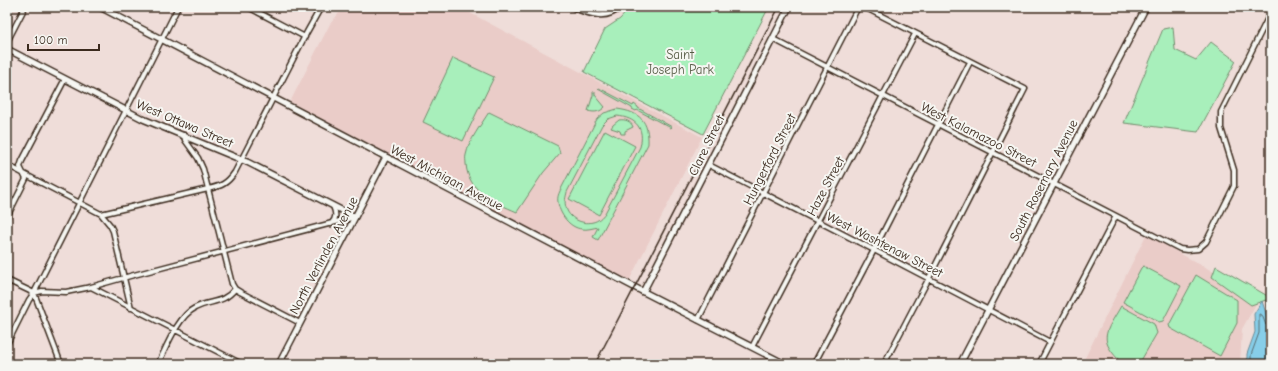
<svg xmlns="http://www.w3.org/2000/svg" width="1278" height="371" font-family="'Comic Neue',sans-serif">
<rect width="100%" height="100%" fill="#efddd9"/>
<filter id="ink" filterUnits="userSpaceOnUse"><feTurbulence type="fractalNoise" baseFrequency=".025" numOctaves="2"/><feDisplacementMap in="SourceGraphic" scale="8" xChannelSelector="R" yChannelSelector="G"/><feConvolveMatrix kernelMatrix="1 2 1 2 8 2 1 2 1" color-interpolation-filters="sRGB"/></filter>
<g filter="url(#ink)">
<path fill="#eaccc8" d="M344,7H459L702,137L629,281L290,102L330,24Z
M1146,235L1260,297L1242,329L1240,364H1082Z"/>
<path fill="#a8efbb" stroke="#728c6c" fill-rule="evenodd" d="M631,7H769L703,134L584,72L605,29L620,19Z
M1173,27L1175,50L1196,60L1211,42L1236,61L1198,132L1124,123L1163,29Z
M453,58L494,77L463,141L423,122Z
M599,88L633,106L634,104L638,107V108L672,127L671,128L637,110L636,111L632,109V108L598,89Z
M593,92H595V95L605,107C600,112 595,113 588,111L593,95Z
M617,109C640,112 649,121 648,144L598,240L593,237L598,227C593,228 587,230 582,229C569,228 559,213 558,202C557,197 559,193 561,189L597,119L604,113ZM617,116C636,118 645,128 640,147L605,213C602,217 598,221 593,222C582,225 568,218 566,207C564,202 566,197 567,192L602,125L608,119Z
M489,112L558,146L560,153L543,173L517,212C494,202 468,192 466,164C466,161 465,158 466,155C469,140 481,125 489,112Z
M619,120C625,119 631,121 633,127L625,131V134H621L620,131L611,128L613,125Z
M605,130L635,146L599,215L569,199Z
M1143,266L1181,286L1163,321L1159,322L1123,302L1141,268Z
M1216,266L1271,298V316L1266,300L1251,305L1212,277Z
M1196,275L1237,300V323L1220,356L1170,328L1169,325Z
M1121,306L1154,324L1157,333L1139,364H1123C1097,339 1105,334 1121,306Z"/>
<path fill="#87cee9" stroke="#698c98" d="M1262,301L1269,323L1271,324V364H1247V354L1255,332L1254,314Z"/>
<g fill="none" stroke-linecap="round" stroke-linejoin="round">
<path stroke="#596c6f" stroke-width="1" d="M1251,364V355L1259,333V314L1262,315L1266,325L1271,327"/>
<defs>
<path id="minor" d="M248,7L305,37
M571,7C587,13 606,22 620,7
M864,7L1025,89L929,278L884,364
M773,39L1180,249L1187,250L1198,249L1206,242L1234,186V170L1221,128V112L1271,12
M7,42L25,7
M184,135L185,140L198,158L203,169L232,284L235,289L240,292L300,323
M7,165L101,214L110,225L113,231L131,308
M709,165L874,250L1050,342
M101,214L208,189C221,186 227,184 235,172L307,32L321,7
M7,217L26,179L20,167L22,161L65,79
M331,224C337,218 336,213 333,206
M7,280L34,293L42,291L66,292L91,287L242,364
M91,287L130,276L355,217
M34,293L61,364
M698,320L858,7
M7,344L29,300L34,293L178,7
M752,347L915,34
M158,364C166,348 178,316 195,308C210,300 223,304 235,289
M814,364L874,250L970,62
M1039,364L1116,216"/>
<path id="tertiary" d="M100,7L634,287L785,364
M7,49L143,119L247,162L355,217
M643,292L789,7
M279,364L386,157
M960,364L1146,7"/>
</defs>
<use href="#minor" stroke="#3b2a1e" stroke-width="7"/>
<use href="#tertiary" stroke="#3b2a1e" stroke-width="8"/>
<use href="#minor" stroke="#f6f6f2" stroke-width="4"/>
<use href="#tertiary" stroke="#f6f6f2" stroke-width="5"/>
<path stroke="#3b2a1e" stroke-width="1.5" d="M595,364L779,7"/>
</g>
</g>
<g text-anchor="middle" stroke-width="4" stroke-linejoin="round" paint-order="stroke">
<g font-size="13" fill="#565b45" stroke="#f6f6f2">
<text x="680" y="59">Saint<tspan x="680" dy="15">Joseph Park</tspan></text>
</g>
<g font-size="13" fill="#3b2a1e" stroke="#f6f6f2">
<text transform="translate(185 123) rotate(23)" y="5">West Ottawa Street</text>
<text transform="translate(979 134) rotate(27)" y="5">West Kalamazoo Street</text>
<text transform="translate(706 145) rotate(-64)" y="5">Clare Street</text>
<text transform="translate(769 159) rotate(-63)" y="5">Hungerford Street</text>
<text transform="translate(447 177) rotate(28)" y="5">West Michigan Avenue</text>
<text transform="translate(1043 180) rotate(-63)" y="5">South Rosemary Avenue</text>
<text transform="translate(825 186) rotate(-62)" y="5">Haze Street</text>
<text transform="translate(885 244) rotate(27)" y="5">West Washtenaw Street</text>
<text transform="translate(323 255) rotate(-62)" y="5">North Verlinden Avenue</text>
</g>
</g>
<rect width="1278" height="371" fill="none" stroke="#f6f6f2" stroke-width="24"/>
<rect x="12" y="12" width="1254" height="347" fill="none" stroke="#3b2a1e" stroke-width="1.5" filter="url(#ink)"/>
<path d="M28 44v6h71v-6" fill="none" stroke="#3b2a1e" stroke-width="2"/>
<text x="34" y="44" font-size="12" fill="#3b2a1e" stroke="#f6f6f2" stroke-width="3" paint-order="stroke">100 m</text>
</svg>
